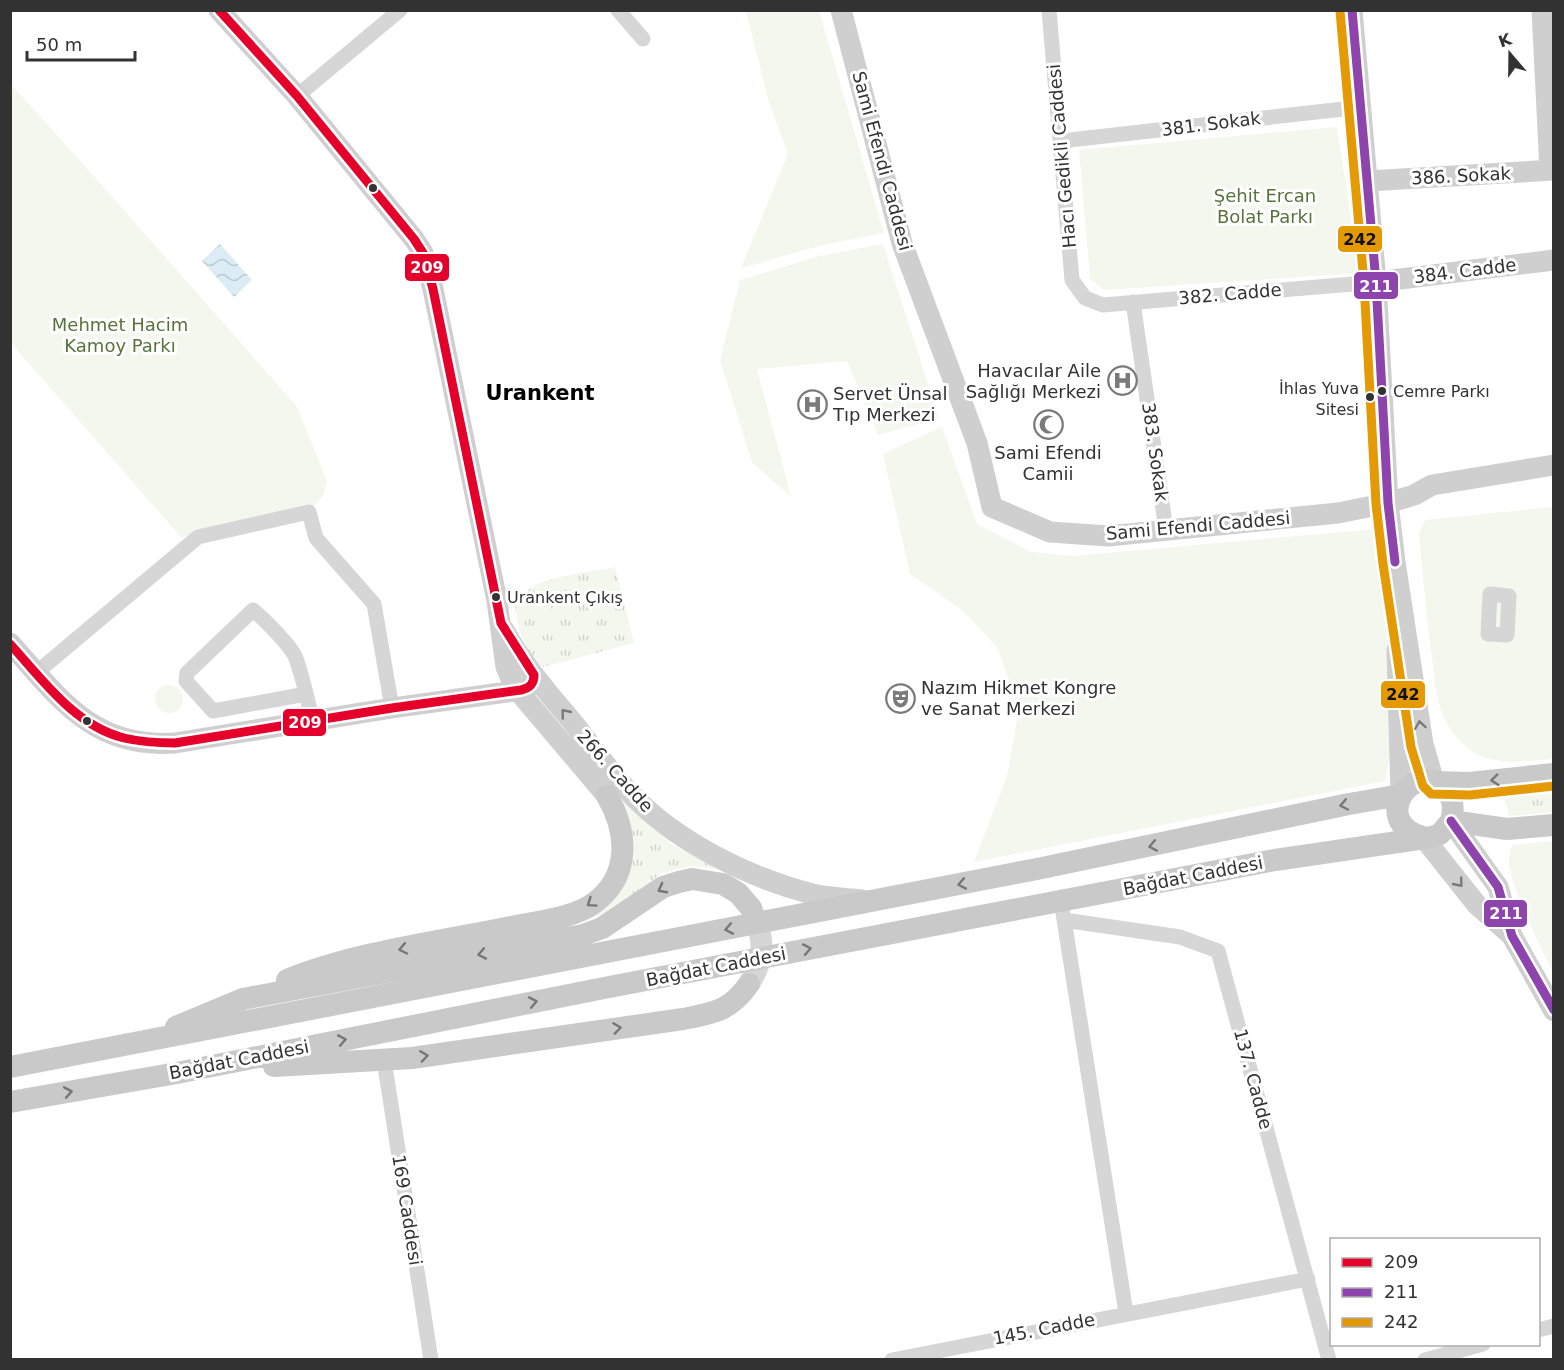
<svg xmlns="http://www.w3.org/2000/svg" width="1564" height="1370" font-family="'DejaVu Sans',sans-serif">
<defs>
<pattern id="grass-tufts" width="24" height="20" patternUnits="userSpaceOnUse" patternTransform="scale(1.5)"><rect width="24" height="20" fill="#f3f7ee"/><path d="M3 7l-1-3M5 7V3M7 7l1-3M15 17l-1-3M17 17v-4M19 17l1-3" fill="none" stroke="#d1d4cd"/></pattern>
<pattern id="water-waves" width="16" height="10" patternUnits="userSpaceOnUse" patternTransform="scale(1.5)"><rect width="16" height="10" fill="#dbecf4"/><path d="M0 5q4-4 8 0t8 0" fill="none" stroke="#bccbd2"/></pattern>
</defs>
<rect width="100%" height="100%" fill="#fff"/>
<path fill="url(#grass-tufts)" d="M615,567L634,643L543,667C530,656 522,640 518,624C516,616 514,608 517,601C528,577 591,572 615,567Z
M1553,788V812L1509,816L1504,792Z
M620,799L672,844L718,869L691,866L662,873L610,911L595,917L572,923L605,902Z"/>
<path fill="#f3f7ee" d="M746,11H819L884,233L819,246L741,268L788,154L769,102Z
M10,83L101,184L297,407L327,481L323,496L309,512L181,537L11,343Z
M1337,127L1359,273L1104,290L1090,279L1079,150Z
M883,244L939,418L878,435L847,361L757,369L791,497L752,462L720,360L740,280L820,256Z
M942,427L977,524L1031,552L1073,556L1376,529L1397,718L1385,781L974,862L1007,776L1019,708L997,647L962,610L910,574L883,454Z
M1553,507V759C1526,761 1497,767 1472,751C1461,744 1448,729 1443,716C1436,697 1434,677 1432,657C1426,616 1423,574 1419,533L1425,520Z
M549,598L557,632L539,636L531,602Z
M155 699a14 14 0 1 1 28 0a14 14 0 1 1-28 0Z
M1553,841H1554L1553,972C1540,946 1512,891 1509,863C1509,856 1510,851 1512,845Z"/>
<path fill="url(#water-waves)" d="M220,244L252,280L234,297L202,261Z"/>
<g fill="none" stroke-linecap="round" stroke-linejoin="round">
<path stroke="#d6d6d6" stroke-width="22" stroke-dasharray="22 11" stroke-linecap="butt" d="M749,984C767,953 764,940 751,908"/>
<path stroke="#d6d6d6" stroke-width="15" d="M618,10L643,39
M1049,10L1072,280L1085,298L1103,305L1376,282
M297,96L400,10
M1061,141L1361,107
M1133,302L1166,530
M1490,594L1509,596L1507,635L1488,634Z
M36,673L198,537L309,512L316,538L374,604L392,708
M306,694L213,711L186,681L187,673L253,610C264,619 289,644 295,656C303,676 307,700 313,721
M1063,913L1126,1313
M1064,920L1180,937L1218,951L1329,1360
M384,1060L431,1360
M1538,1330L1554,1326
M892,1360L1308,1279
M1425,1360L1483,1344"/>
<path stroke="#cfcfcf" stroke-width="21" d="M219,10L297,96L414,239L423,253L433,289L497,601L506,667L514,686L607,796
M841,10L902,243L977,443L992,507L1050,532L1108,536L1338,513L1388,503L1414,495L1432,485L1554,465
M1352,10L1376,282L1388,503L1395,562L1423,744L1434,782
M1542,10L1550,170
M1367,181L1554,170
M1376,282L1554,260
M504,630C523,665 550,695 575,725C593,748 610,772 630,793C675,841 747,877 812,894C828,898 845,898 862,900
M10,643C59,698 93,749 175,743L392,708L521,690L532,685L534,675
M1397,650L1401,795
M1451,821L1498,887L1512,936L1554,1011
M1423,837L1477,905L1511,935"/>
<path stroke="#c9c9c9" stroke-width="22" d="M1434,782L1469,783L1554,774
M1423,837C1368,822 1414,756 1446,790C1454,799 1454,809 1451,821
M287,980C353,953 436,942 506,928C532,922 573,919 594,903C631,876 628,832 607,796
M176,1027L243,999L583,935L602,928L663,887L679,882L692,879L723,884L738,893L751,908
M274,1066L412,1058L683,1019C714,1013 730,1011 749,984
M10,1067L1037,869L1349,804L1401,795
M10,1102L177,1073L604,988L1275,860L1432,837L1440,834L1451,821L1507,829L1554,825"/>
<defs>
<path id="bus-1" d="M10,644C42,679 75,726 124,738C141,742 157,743 175,743L392,708L521,690C530,688 534,684 534,675L501,623L433,289L423,253L414,239L297,96L219,10"/>
<path id="bus-2" d="M1352,10L1376,282L1388,503L1395,562
M1451,821L1498,887L1512,936L1554,1010"/>
<path id="bus-3" d="M1340,11L1364,283L1376,504L1383,564L1411,747L1423,786L1431,794L1470,795L1554,786"/>
</defs>
<use href="#bus-1" stroke="#fff" stroke-width="14"/>
<use href="#bus-2" stroke="#fff" stroke-width="14"/>
<use href="#bus-3" stroke="#fff" stroke-width="14"/>
<use href="#bus-1" stroke="#e4002b" stroke-width="9"/>
<use href="#bus-2" stroke="#8e44ad" stroke-width="9"/>
<use href="#bus-3" stroke="#e39a05" stroke-width="9"/>
</g>
<defs><path id="oneway-chevron" d="M-2-3.5L2.5 0L-2 3.5" fill="none" stroke-width="1.6" stroke-linecap="round" stroke-linejoin="round" transform="scale(1.5)"/></defs>
<g stroke="#797979">
<use href="#oneway-chevron" transform="translate(565 713) rotate(-129)"/>
<use href="#oneway-chevron" transform="translate(1420 725) rotate(-99)"/>
<use href="#oneway-chevron" transform="translate(1459 883) rotate(51)"/>
</g>
<g stroke="#767676">
<use href="#oneway-chevron" transform="translate(1495 780) rotate(174)"/>
<use href="#oneway-chevron" transform="translate(1344 805) rotate(168)"/>
<use href="#oneway-chevron" transform="translate(1153 846) rotate(169)"/>
<use href="#oneway-chevron" transform="translate(962 884) rotate(169)"/>
<use href="#oneway-chevron" transform="translate(662 889) rotate(152)"/>
<use href="#oneway-chevron" transform="translate(591 903) rotate(145)"/>
<use href="#oneway-chevron" transform="translate(729 929) rotate(169)"/>
<use href="#oneway-chevron" transform="translate(403 949) rotate(168)"/>
<use href="#oneway-chevron" transform="translate(807 949) rotate(-11)"/>
<use href="#oneway-chevron" transform="translate(482 954) rotate(169)"/>
<use href="#oneway-chevron" transform="translate(533 1002) rotate(-11)"/>
<use href="#oneway-chevron" transform="translate(617 1028) rotate(-8)"/>
<use href="#oneway-chevron" transform="translate(342 1040) rotate(-11)"/>
<use href="#oneway-chevron" transform="translate(424 1056) rotate(-8)"/>
<use href="#oneway-chevron" transform="translate(68 1092) rotate(-10)"/>
</g>
<defs>
<symbol id="hospital-ring" viewBox="-11 -11 22 22"><circle r="9.5" fill="#fff" stroke="#7a7a7a" stroke-width="1.5"/><path d="M-5-5h3v3.5h4V-5h3V5h-3V1.5h-4V5h-3Z" fill="#7a7a7a"/></symbol>
<symbol id="mosque-ring" viewBox="-11 -11 22 22"><circle r="9.5" fill="#fff" stroke="#7a7a7a" stroke-width="1.5"/><path d="M3.5-4.9A6 6 0 1 0 3.5 4.9A5 5 0 1 1 3.5-4.9Z" fill="#7a7a7a"/></symbol>
<symbol id="theatre-ring" viewBox="-11 -11 22 22"><circle r="9.5" fill="#fff" stroke="#7a7a7a" stroke-width="1.5"/><path d="M-5-5.5Q0-4 5-5.5V0Q5 5 0 6Q-5 5-5 0ZM-3.3-2.5H-1v1.5H-3.3ZM1-2.5H3.3v1.5H1ZM-2.8 1Q0 5.5 2.8 1Z" fill="#7a7a7a"/></symbol>
</defs>
<g fill-rule="evenodd">
<use href="#hospital-ring" x="1106" y="364" width="33" height="33"/>
<use href="#hospital-ring" x="796" y="388" width="33" height="33"/>
<use href="#mosque-ring" x="1032" y="408" width="33" height="33"/>
<use href="#theatre-ring" x="884" y="682" width="33" height="33"/>
</g>
<g fill="#323232" stroke="#fff" stroke-width="2">
<circle cx="373" cy="188" r="5"/>
<circle cx="1382" cy="391" r="5"/>
<circle cx="1370" cy="397" r="5"/>
<circle cx="496" cy="597" r="5"/>
<circle cx="87" cy="721" r="5"/>
</g>
<g text-anchor="middle" stroke-width="6" stroke-linejoin="round" paint-order="stroke">
<g font-size="16" fill="#323232" stroke="#fff" text-anchor="start">
<text x="1359" y="394" text-anchor="end">İhlas Yuva<tspan x="1359" dy="21">Sitesi</tspan></text>
<text x="1393" y="397">Cemre Parkı</text>
<text x="507" y="603">Urankent Çıkış</text>
</g>
<g font-size="18" fill="#323232" stroke="#fff">
<text transform="translate(1211 124) rotate(-7)" y="6">381. Sokak</text>
<text transform="translate(1062 156) rotate(-95)" y="6">Hacı Gedikli Caddesi</text>
<text transform="translate(882 161) rotate(75)" y="6">Sami Efendi Caddesi</text>
<text transform="translate(1461 176) rotate(-3)" y="6">386. Sokak</text>
<text transform="translate(1465 271) rotate(-7)" y="6">384. Cadde</text>
<text transform="translate(1230 294) rotate(-5)" y="6">382. Cadde</text>
<text transform="translate(1155 452) rotate(82)" y="6">383. Sokak</text>
<text transform="translate(1198 526) rotate(-5)" y="6">Sami Efendi Caddesi</text>
<text transform="translate(615 771) rotate(48)" y="6">266. Cadde</text>
<text transform="translate(1193 876) rotate(-11)" y="6">Bağdat Caddesi</text>
<text transform="translate(716 967) rotate(-11)" y="6">Bağdat Caddesi</text>
<text transform="translate(239 1060) rotate(-11)" y="6">Bağdat Caddesi</text>
<text transform="translate(1253 1079) rotate(75)" y="6">137. Cadde</text>
<text transform="translate(407 1210) rotate(81)" y="6">169 Caddesi</text>
<text transform="translate(1044 1329) rotate(-11)" y="6">145. Cadde</text>
</g>
<g font-size="18" fill="#58733a" stroke="#fff">
<text x="1265" y="202">Şehit Ercan<tspan x="1265" dy="21">Bolat Parkı</tspan></text>
<text x="120" y="331">Mehmet Hacim<tspan x="120" dy="21">Kamoy Parkı</tspan></text>
</g>
<g font-size="18" fill="#323232" stroke="#fff" text-anchor="start">
<text x="1101" y="377" text-anchor="end">Havacılar Aile<tspan x="1101" dy="21">Sağlığı Merkezi</tspan></text>
<text x="833" y="400">Servet Ünsal<tspan x="833" dy="21">Tıp Merkezi</tspan></text>
<text x="1048" y="459" text-anchor="middle">Sami Efendi<tspan x="1048" dy="21">Camii</tspan></text>
<text x="921" y="694">Nazım Hikmet Kongre<tspan x="921" dy="21">ve Sanat Merkezi</tspan></text>
</g>
<g font-size="21" font-weight="bold" fill="#000" stroke="#fff">
<text x="540" y="400">Urankent</text>
</g>
</g>
<g stroke="#fff" stroke-width="2">
<rect x="1337" y="225" width="46" height="28" rx="6" fill="#e39a05"/>
<rect x="404" y="253" width="46" height="29" rx="6" fill="#e4002b"/>
<rect x="1353" y="271" width="46" height="29" rx="6" fill="#8e44ad"/>
<rect x="1380" y="680" width="46" height="29" rx="6" fill="#e39a05"/>
<rect x="282" y="708" width="45" height="29" rx="6" fill="#e4002b"/>
<rect x="1483" y="899" width="45" height="29" rx="6" fill="#8e44ad"/>
</g>
<g font-size="16" text-anchor="middle" font-weight="bold" fill="#fff">
<text x="427" y="273">209</text>
<text x="1376" y="292">211</text>
<text x="305" y="728">209</text>
<text x="1506" y="919">211</text>
</g>
<g font-size="16" text-anchor="middle" font-weight="bold" fill="#111">
<text x="1360" y="245">242</text>
<text x="1403" y="700">242</text>
</g>
<rect width="1564" height="1370" fill="none" stroke="#323232" stroke-width="24"/>
<rect x="1330" y="1238" width="210" height="108" fill="#ffffff" stroke="#adadad" stroke-width="1.5"/>
<rect x="1342" y="1258" width="30" height="9" fill="#e4002b" stroke="#adadad" stroke-width="1.5"/>
<text x="1384" y="1268" font-size="18" fill="#323232">209</text>
<rect x="1342" y="1288" width="30" height="9" fill="#8e44ad" stroke="#adadad" stroke-width="1.5"/>
<text x="1384" y="1298" font-size="18" fill="#323232">211</text>
<rect x="1342" y="1318" width="30" height="9" fill="#e39a05" stroke="#adadad" stroke-width="1.5"/>
<text x="1384" y="1328" font-size="18" fill="#323232">242</text>
<g transform="translate(1510 54) rotate(340)" stroke="#ffffff" stroke-width="4.5" paint-order="stroke">
<path d="M0-4.5L10 22L0 15L-10 22Z" fill="#323232"/>
<text y="-9" font-size="16" font-weight="bold" text-anchor="middle" fill="#323232">K</text>
</g>
<path d="M27 51v9h108v-9" fill="none" stroke="#323232" stroke-width="3"/>
<text x="36" y="51" font-size="18" fill="#323232" stroke="#ffffff" stroke-width="4.5" paint-order="stroke">50 m</text>
</svg>
